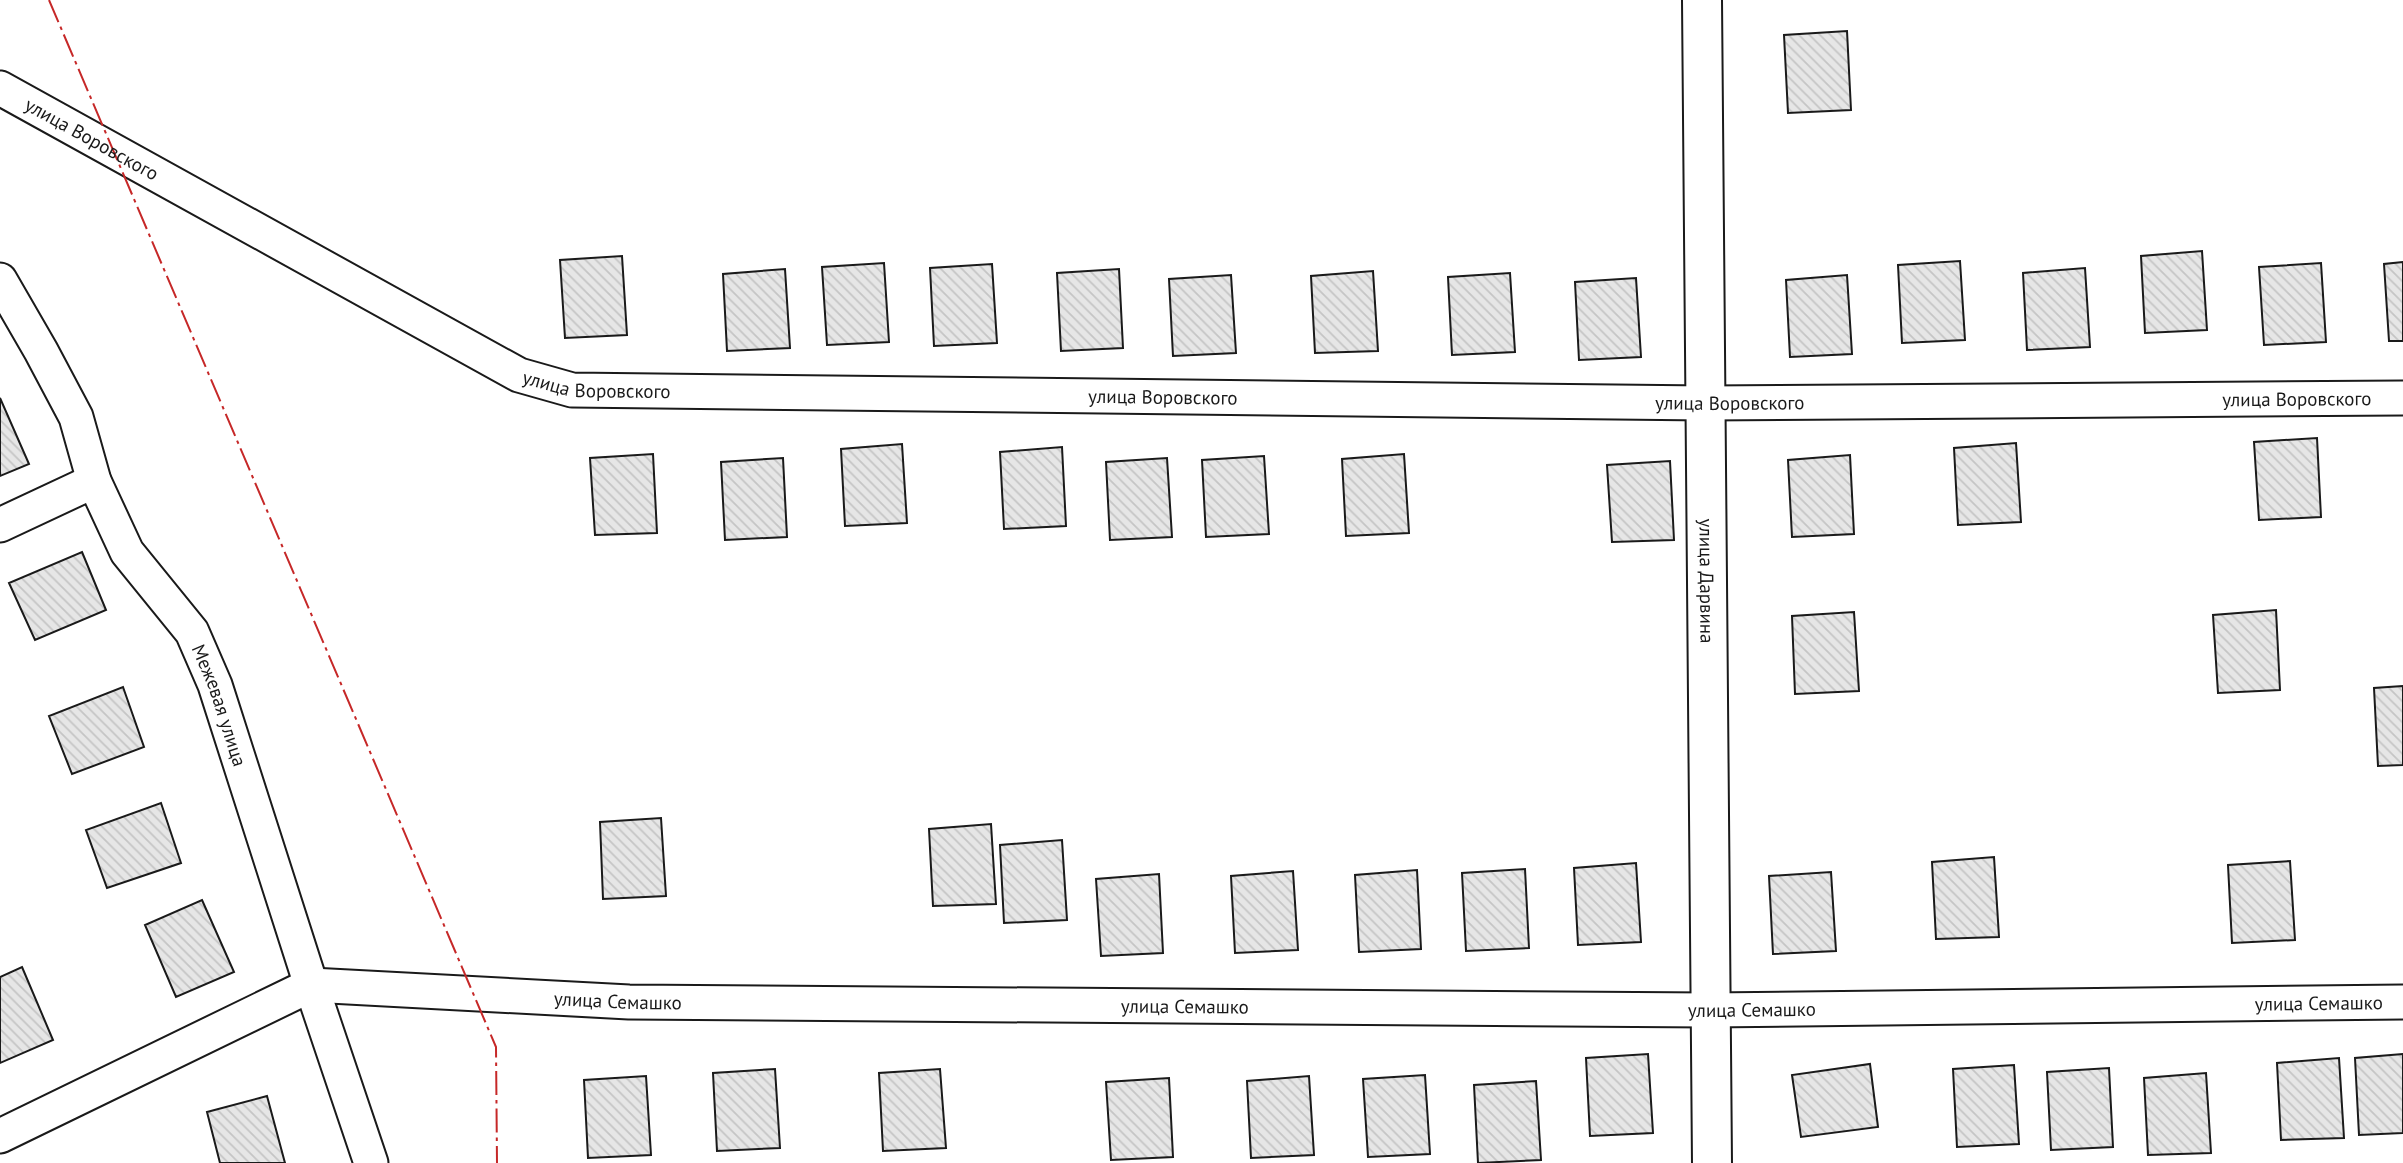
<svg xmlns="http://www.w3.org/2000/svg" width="2403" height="1163" font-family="'PT Sans',sans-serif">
<defs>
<pattern id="building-back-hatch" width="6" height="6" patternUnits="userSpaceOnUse" patternTransform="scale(1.75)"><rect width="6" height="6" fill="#e6e6e6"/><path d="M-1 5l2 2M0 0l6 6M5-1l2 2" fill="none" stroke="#c5c5c5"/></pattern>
</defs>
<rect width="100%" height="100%" fill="#fff"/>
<path fill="url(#building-back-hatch)" stroke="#1a1a1a" stroke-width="2" d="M1847,31L1851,110L1788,113L1784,35Z
M2202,251L2207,330L2145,333L2141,256Z
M622,256L627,335L565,338L560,260Z
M1960,261L1965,340L1902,343L1898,265Z
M2403,262V341H2389L2384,264Z
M884,263L889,342L827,345L822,267Z
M2321,263L2326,342L2264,345L2259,267Z
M992,264L997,343L934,346L930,268Z
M2085,268L2090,347L2027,350L2023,273Z
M785,269L790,348L727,351L723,274Z
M1119,269L1123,348L1061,351L1057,273Z
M1373,271L1378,351L1315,353L1311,276Z
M1510,273L1515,352L1452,355L1448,277Z
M1231,275L1236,353L1173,356L1169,279Z
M1847,275L1852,354L1790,357L1786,280Z
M1636,278L1641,357L1579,360L1575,282Z
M0,398L29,464L0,476Z
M2317,438L2321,517L2259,520L2254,442Z
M2016,443L2021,522L1958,525L1954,448Z
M902,444L907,523L845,526L841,449Z
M1062,447L1066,526L1004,529L1000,452Z
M653,454L657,533L595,535L590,458Z
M1404,454L1409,533L1346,536L1342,459Z
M1850,455L1854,534L1792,537L1788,460Z
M1264,456L1269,534L1206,537L1202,460Z
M783,458L787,537L725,540L721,462Z
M1167,458L1172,537L1110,540L1106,462Z
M1670,461L1674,540L1612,542L1607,465Z
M82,552L106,610L35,640L9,583Z
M2276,610L2280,690L2218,693L2213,615Z
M1854,612L1859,691L1795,694L1792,616Z
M2403,686V765L2378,766L2374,688Z
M123,687L144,747L72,774L49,716Z
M161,803L181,863L107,888L86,830Z
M661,818L666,896L603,899L600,822Z
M991,824L996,904L933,906L929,829Z
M1062,840L1067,920L1004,923L1000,845Z
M1994,857L1999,937L1936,939L1932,862Z
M2290,861L2295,940L2232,943L2228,865Z
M1636,863L1641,942L1578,945L1574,868Z
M1525,869L1529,948L1466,951L1462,873Z
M1417,870L1421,949L1359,952L1355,875Z
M1293,871L1298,950L1235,953L1231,876Z
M1831,872L1836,951L1773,954L1769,876Z
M1159,874L1163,953L1101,956L1096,879Z
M202,900L234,972L176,997L145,925Z
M22,967L53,1040L0,1063V977Z
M1648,1054L1653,1133L1590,1136L1586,1058Z
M2403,1054V1133L2359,1135L2355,1058Z
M2339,1058L2344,1138L2281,1140L2277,1063Z
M1870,1064L1878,1127L1801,1137L1792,1075Z
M2014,1065L2019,1144L1957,1147L1953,1069Z
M2109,1068L2113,1147L2051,1150L2047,1072Z
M775,1069L780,1148L717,1151L713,1073Z
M940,1069L946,1148L883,1151L879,1073Z
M2206,1073L2211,1153L2148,1155L2144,1078Z
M1425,1075L1430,1154L1368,1157L1363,1079Z
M646,1076L651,1155L588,1158L584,1080Z
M1309,1076L1314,1155L1251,1158L1247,1081Z
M1169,1078L1173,1157L1111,1160L1106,1082Z
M1536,1081L1541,1160L1478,1163L1474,1085Z
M267,1096L285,1163H220L207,1112Z"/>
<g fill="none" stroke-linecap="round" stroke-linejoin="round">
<defs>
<g id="street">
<path id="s1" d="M0,88L519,375L572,390L1706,403L2403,398"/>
<path id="s2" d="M0,280L41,351L76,417L94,481L127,552L192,632L215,685L311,985L371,1163"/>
<path d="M0,525L94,481"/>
<path id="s3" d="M0,1136L311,985L629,1002L1709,1010L2403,1002"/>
</g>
<g id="secondary">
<path id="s4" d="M1702,0L1712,1163"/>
</g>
</defs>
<use href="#street" stroke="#1a1a1a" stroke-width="37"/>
<use href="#secondary" stroke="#1a1a1a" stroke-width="42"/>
<use href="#street" stroke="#fff" stroke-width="33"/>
<use href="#secondary" stroke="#fff" stroke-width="38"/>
<path stroke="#c62828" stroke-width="2" stroke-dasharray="24 5 3.5 5" stroke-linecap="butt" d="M49,0L496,1047L497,1163"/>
</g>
<g text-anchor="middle" stroke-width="5" stroke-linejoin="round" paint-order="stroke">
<g font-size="19" fill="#1a1a1a" stroke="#fff">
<text dy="7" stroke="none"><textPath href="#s1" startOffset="105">улица Воровского</textPath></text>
<text dy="7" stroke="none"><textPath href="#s1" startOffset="672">улица Воровского</textPath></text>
<text dy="7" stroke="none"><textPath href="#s1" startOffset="1239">улица Воровского</textPath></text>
<text dy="7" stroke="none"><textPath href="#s1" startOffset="2373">улица Воровского</textPath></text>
<text dy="7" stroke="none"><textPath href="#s1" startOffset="1806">улица Воровского</textPath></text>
<text dy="7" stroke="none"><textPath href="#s4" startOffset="581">улица Дарвина</textPath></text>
<text dy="7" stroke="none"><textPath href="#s2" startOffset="483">Межевая улица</textPath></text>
<text dy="7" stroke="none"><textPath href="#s3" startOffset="653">улица Семашко</textPath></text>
<text dy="7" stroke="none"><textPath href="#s3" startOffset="2354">улица Семашко</textPath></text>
<text dy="7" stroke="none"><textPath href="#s3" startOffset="1220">улица Семашко</textPath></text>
<text dy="7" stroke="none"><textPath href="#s3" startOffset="1787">улица Семашко</textPath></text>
</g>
</g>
</svg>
